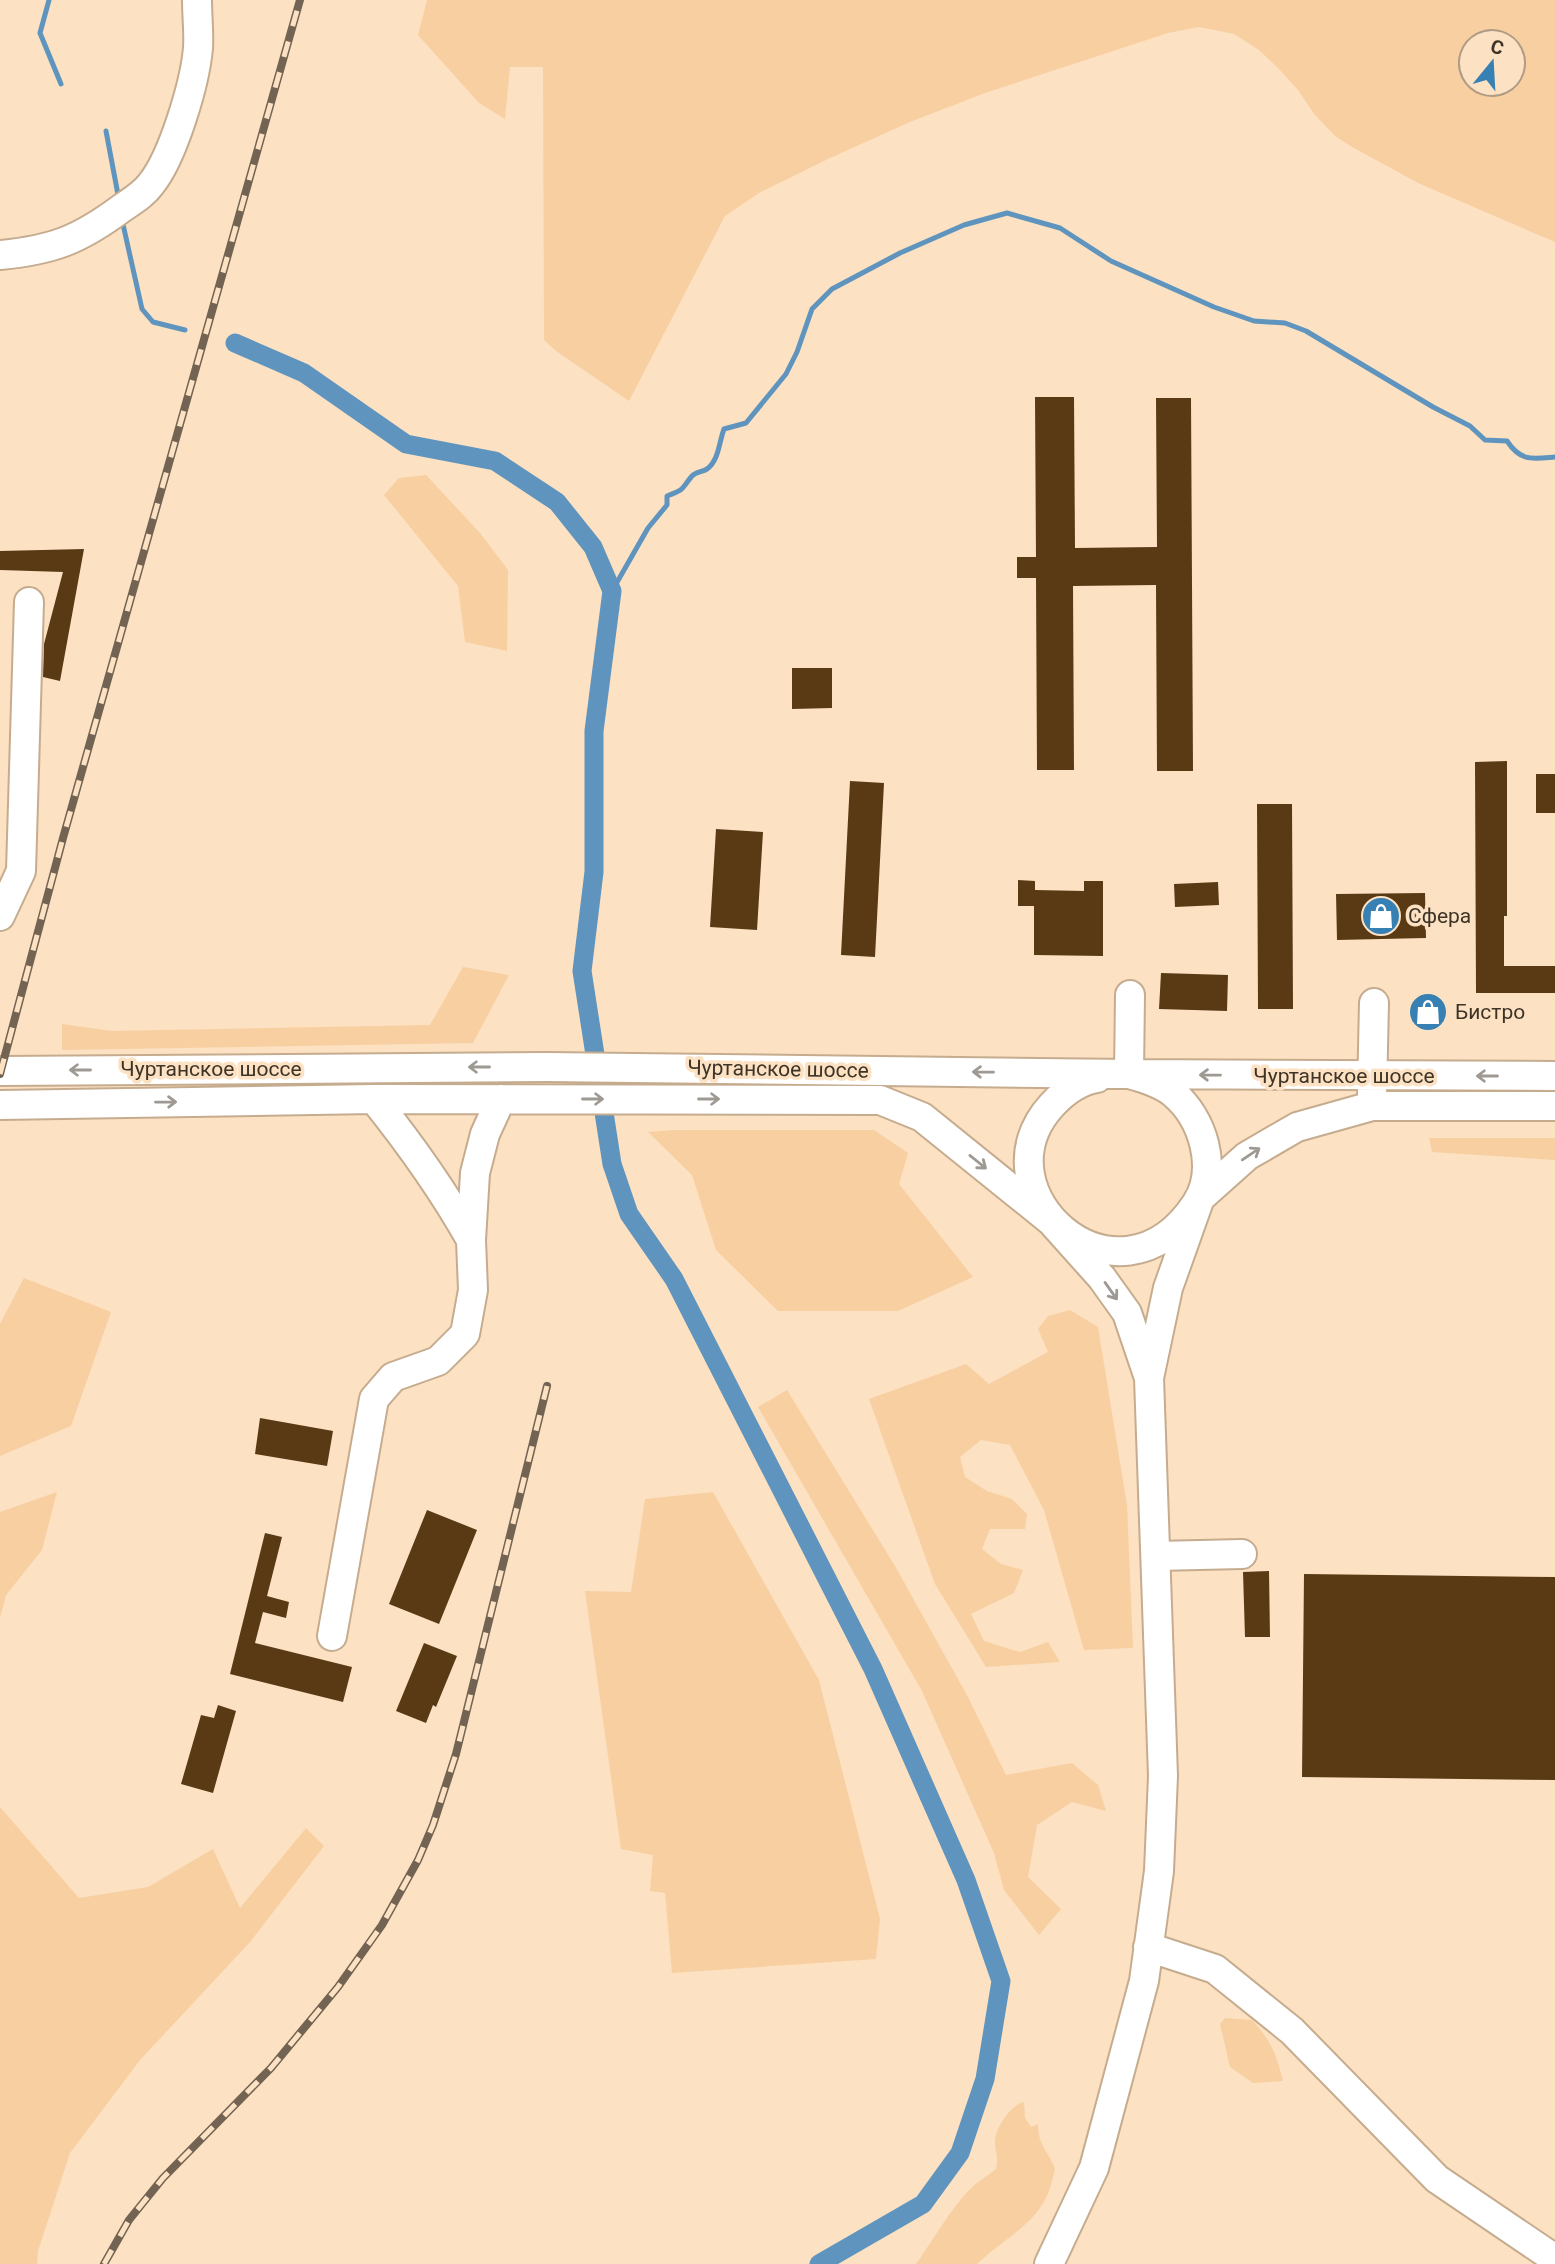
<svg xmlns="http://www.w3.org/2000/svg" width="1555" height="2264" font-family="Roboto,sans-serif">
<rect width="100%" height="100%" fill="#fce1c3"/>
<path fill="#f8cfa1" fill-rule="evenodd" d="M427,0H1555V242L1418,183L1354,148L1335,136L1315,115L1298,90L1277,67L1259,50L1234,34L1199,27L1168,33L985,93L910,122L828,159L759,193L725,216L629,401L556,351L544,340L543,67H510L505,119L479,103L418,35ZM1471,42H1513V84H1471Z
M426,475L480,533L508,570L507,651L465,642L458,586L384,495L399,478Z
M463,967L509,975L473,1043L62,1050V1024L112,1031L430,1025Z
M673,1130H874L908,1153L899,1184L973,1277L898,1311H778L716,1250L692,1175L648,1132Z
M1429,1138H1555V1160L1432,1152Z
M24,1278L111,1312L71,1426L0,1456V1324Z
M1070,1310L1098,1327L1127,1505L1133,1648L1084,1650L1044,1510L1010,1445L981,1440L960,1457L965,1477L987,1491L1012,1499L1027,1514L1025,1529H990L982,1549L1001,1564L1023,1570L1014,1593L971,1614L984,1641L1020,1652L1048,1642L1060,1662L986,1667L935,1584L869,1399L966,1364L989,1384L1048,1352L1038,1329L1048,1316Z
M787,1390L895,1566L968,1697L1006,1775L1072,1763L1098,1785L1106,1811L1072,1802L1037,1825L1028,1877L1061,1909L1039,1935L1004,1890L994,1853L922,1691L758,1407Z
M57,1492L42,1550L6,1595L0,1618V1512Z
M713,1492L819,1680L880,1919L876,1959L672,1973L665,1893L650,1891L653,1855L621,1849L585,1591L631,1592L645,1499Z
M0,1807L79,1898L148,1887L213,1849L240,1908L306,1828L324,1846L251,1941L140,2060L70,2153L38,2251L37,2264H0Z
M1225,2018L1252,2020C1272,2042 1276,2053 1283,2081L1253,2083L1230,2067L1220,2024Z
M1024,2102L1025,2118L1031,2127L1038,2124C1038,2146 1048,2150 1055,2169C1052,2181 1049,2195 1042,2205C1027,2229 997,2244 977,2264H916C934,2239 949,2211 970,2189C978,2181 988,2176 996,2169C999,2157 995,2152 995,2141C996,2127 1011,2105 1024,2102Z"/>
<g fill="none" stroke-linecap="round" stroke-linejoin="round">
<path stroke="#5e94bd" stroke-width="5" d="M49,0L40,33L61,84
M106,131L119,200
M122,220L142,309L153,322L185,330
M612,591L648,528L667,505V496C687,488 680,490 692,476C696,472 702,472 707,469C719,460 719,442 724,429L746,423L786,374L797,352L812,309L832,289L900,253L964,225L1007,213L1060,228L1111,261L1214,307L1254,321L1285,323L1306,331L1433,407L1470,426L1485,440L1507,441C1521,462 1532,459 1555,457"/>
<path stroke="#5e94bd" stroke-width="19" d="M235,343L304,373L406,444L495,461L557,502L593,547L612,591L594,731V872L582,971L612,1164L629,1214L674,1279L873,1669L966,1880L1001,1981L985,2079L960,2153L923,2204L819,2264"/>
</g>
<path fill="#593a14" d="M1035,397H1074L1075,548L1157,547L1156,398H1191L1193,771H1157L1156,585L1073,586L1074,770H1037L1036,578H1017V557H1036Z
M84,549L60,681L43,677L44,644L63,572L0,570V551Z
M792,668H832V708L792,709Z
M1507,761V916H1504V966H1555V993H1476L1475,762Z
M1536,774H1555V813H1536Z
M850,781L884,783L875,957L841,955Z
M1257,804H1292L1293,1009H1258Z
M716,829L763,832L757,930L710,927Z
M1018,880L1035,881V890L1084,891V881H1103V956L1034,955V906H1018Z
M1218,882L1219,905L1175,907L1174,884Z
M1425,893L1426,938L1337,940L1336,894Z
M1161,973L1228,975L1227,1011L1159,1009Z
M260,1418L333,1431L327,1466L255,1454Z
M427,1510L477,1530L439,1624L389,1604Z
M265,1533L282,1537L267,1596L289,1602L286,1618L263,1612L255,1643L352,1667L343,1702L230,1674Z
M1269,1571L1270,1637H1245L1243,1572Z
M1304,1574L1555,1577V1780L1302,1777Z
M424,1643L457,1656L436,1707L433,1705L426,1723L396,1711Z
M218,1705L236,1711L213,1793L181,1784L201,1715L214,1718Z"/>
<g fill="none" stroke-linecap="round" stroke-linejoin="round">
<defs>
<path id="minor" d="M0,255C53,250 79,240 122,208C132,201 144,194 151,184C173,157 195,83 198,48C199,33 197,16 197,0
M0,916L21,871L29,602
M0,1071L547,1067L1129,1074L1555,1076
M1097,1078C1079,1081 1064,1092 1052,1105C972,1192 1118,1322 1196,1204C1219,1169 1203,1118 1173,1093C1161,1083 1144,1078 1129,1074L1130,995
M1372,1093L1374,1003
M374,1099C410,1144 443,1190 471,1240
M0,1105L374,1099L880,1100L922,1117L1051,1221L1102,1278L1127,1313L1149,1378
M1157,1556L1242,1554
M332,1636L374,1399L393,1377L438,1361L465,1334L473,1290L471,1240L475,1173L485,1134L501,1099
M1148,1947L1215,1969L1292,2031L1437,2179L1555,2259
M1049,2264L1094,2168L1144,1981L1159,1871L1163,1776L1149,1378L1168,1288L1200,1198L1247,1156L1297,1127L1372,1106H1555"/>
</defs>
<use href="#minor" stroke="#c6ac8f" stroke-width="32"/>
<use href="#minor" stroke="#fff" stroke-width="28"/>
<defs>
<path id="rail" d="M0,1074L63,838L300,0
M104,2264L129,2220L163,2178L271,2068L338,1987L382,1925L418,1860L433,1825L456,1754L547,1386"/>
</defs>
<use href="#rail" stroke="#726352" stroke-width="8"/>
<use href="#rail" stroke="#fce1c3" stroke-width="5" stroke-dasharray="16" stroke-linecap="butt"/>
</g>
<defs><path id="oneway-shaft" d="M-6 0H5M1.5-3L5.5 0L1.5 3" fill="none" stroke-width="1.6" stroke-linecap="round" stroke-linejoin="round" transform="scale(1.75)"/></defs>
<g stroke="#9e9993">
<use href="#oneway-shaft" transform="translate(479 1067) rotate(180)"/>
<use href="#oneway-shaft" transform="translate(80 1070) rotate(180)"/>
<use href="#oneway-shaft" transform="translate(983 1072) rotate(-179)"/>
<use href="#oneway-shaft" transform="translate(1210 1075) rotate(-179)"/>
<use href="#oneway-shaft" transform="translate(1487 1076) rotate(180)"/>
<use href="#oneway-shaft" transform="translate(593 1099)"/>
<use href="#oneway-shaft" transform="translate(709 1099)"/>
<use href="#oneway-shaft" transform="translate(166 1102) rotate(-1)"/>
<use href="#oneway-shaft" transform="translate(1251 1154) rotate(-34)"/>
<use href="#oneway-shaft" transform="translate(978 1162) rotate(39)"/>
<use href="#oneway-shaft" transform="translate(1111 1291) rotate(55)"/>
</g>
<defs>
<symbol id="shop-disc" viewBox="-11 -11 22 22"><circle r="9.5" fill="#3780b4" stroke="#fce1c3"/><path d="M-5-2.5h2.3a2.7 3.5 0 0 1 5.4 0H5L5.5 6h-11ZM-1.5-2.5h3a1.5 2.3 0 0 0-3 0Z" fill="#fff"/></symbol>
</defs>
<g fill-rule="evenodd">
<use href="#shop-disc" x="1359" y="894" width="44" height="44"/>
<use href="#shop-disc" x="1406" y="990" width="44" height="44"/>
</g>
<g text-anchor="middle" stroke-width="7" stroke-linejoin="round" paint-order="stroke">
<g font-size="21" fill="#3e3327" stroke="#fce1c3" text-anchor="start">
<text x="1408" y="923">Сфера</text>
<text x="1455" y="1019">Бистро</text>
</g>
<g font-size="21" fill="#3e3327" stroke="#fce1c3">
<text x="211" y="1076">Чуртанское шоссе</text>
<text transform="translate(778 1069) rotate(1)" y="7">Чуртанское шоссе</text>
<text x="1344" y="1083">Чуртанское шоссе</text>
</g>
</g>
<g transform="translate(1492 63) rotate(18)"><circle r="33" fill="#fce1c3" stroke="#b09b85" stroke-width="2"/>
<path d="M0-5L12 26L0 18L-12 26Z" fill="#3780b4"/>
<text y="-10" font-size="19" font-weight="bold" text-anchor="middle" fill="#3e3327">С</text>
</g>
</svg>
